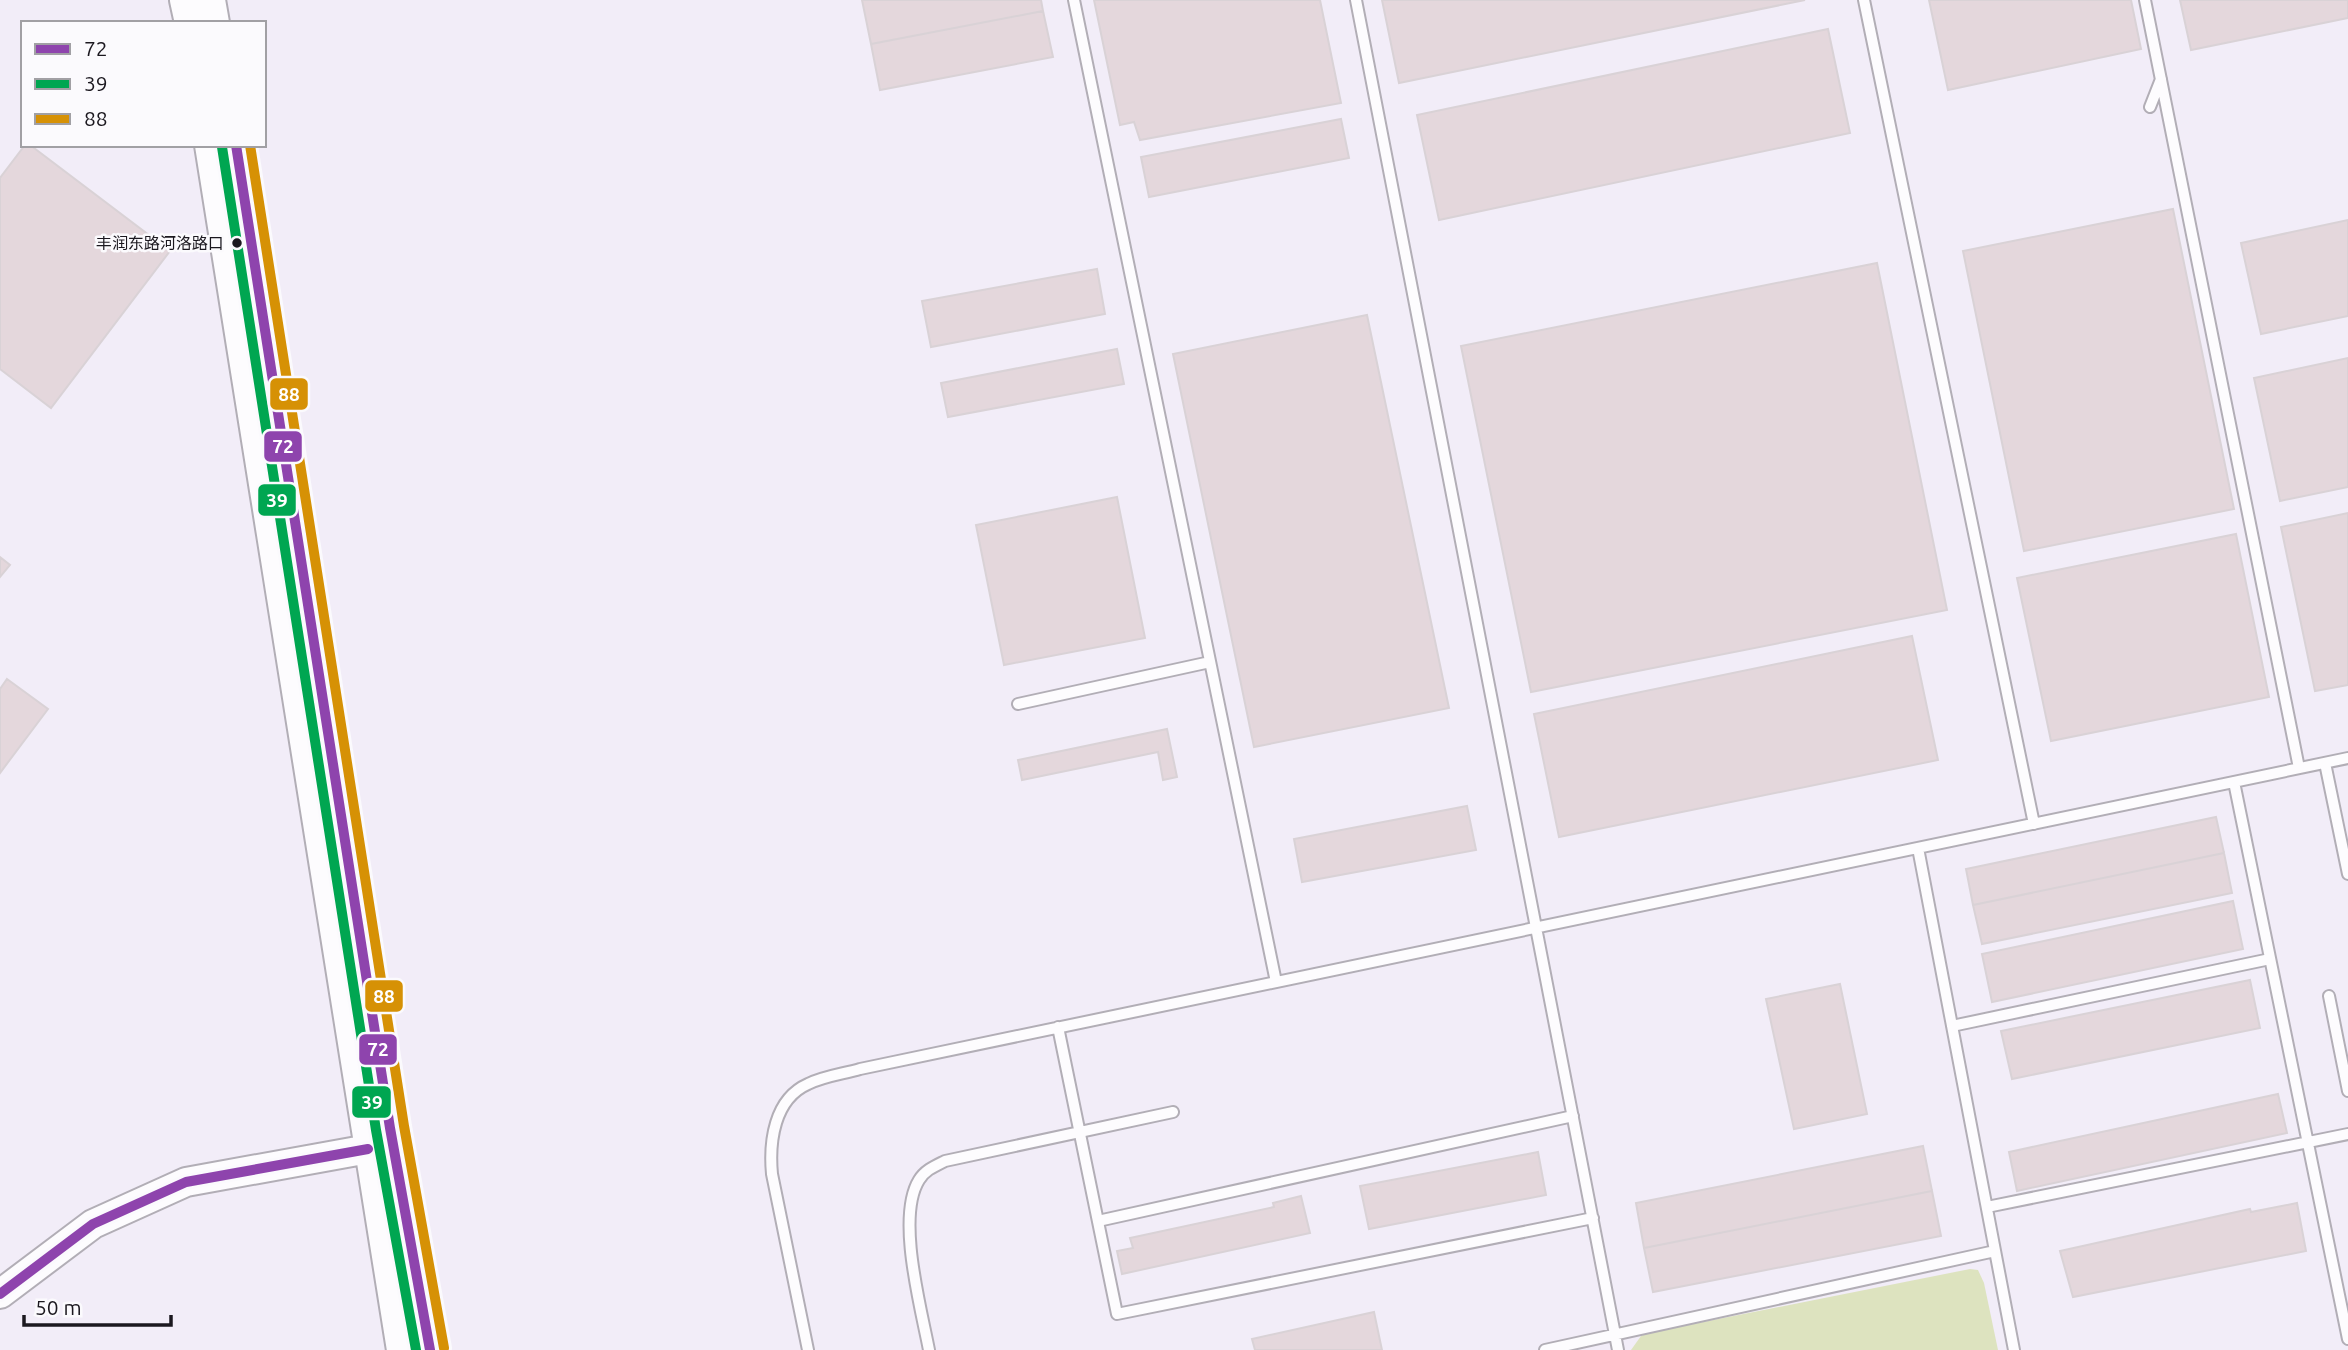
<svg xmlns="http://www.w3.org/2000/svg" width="2348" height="1350" font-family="Ubuntu,'Noto Sans SC',sans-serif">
<rect width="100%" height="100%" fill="#f2edf8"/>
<path fill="#dde3bf" d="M1970,1269L1978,1270L1984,1283L1998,1350H1631L1641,1336L1648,1333Z"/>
<path fill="#e4d7dc" stroke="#d9d2d6" stroke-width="2" d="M862,0H1041L1043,11L871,44Z
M1094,0H1320L1341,103L1140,140L1134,122L1120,125Z
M1382,0H1805L1399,83Z
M1929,0H2131L2141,49L1948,90Z
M2180,0H2348V18L2191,50Z
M1043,11L1053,57L880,90L871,44Z
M1828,29L1850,133L1439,220L1417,115Z
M1341,119L1349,158L1149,197L1141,157Z
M25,145H30L170,251L51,408L0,369V178Z
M2173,209L2234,509L2024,551L1963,251Z
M2348,220V316L2261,334L2241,243Z
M1877,263L1947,610L1531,692L1461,346Z
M1097,269L1105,314L931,347L922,301Z
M1367,315L1449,708L1254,747L1173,354Z
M1117,349L1124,384L948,417L941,383Z
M2348,358V487L2280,501L2254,378Z
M1117,497L1145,638L1004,665L976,525Z
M2348,513V685L2315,691L2281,527Z
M2236,534L2269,697L2051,741L2017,578Z
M0,557L10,565L0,577Z
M1912,636L1938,760L1559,837L1534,714Z
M7,679L48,709L0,773V689Z
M1167,729L1177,777L1163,780L1158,752L1022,780L1018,760Z
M1467,806L1476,850L1302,882L1294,839Z
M2216,817L2224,853L1973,905L1966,869Z
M2224,853L2232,893L1982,944L1973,905Z
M2233,901L2243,949L1992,1002L1982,954Z
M2250,980L2260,1028L2012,1079L2001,1031Z
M1840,984L1867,1114L1794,1129L1766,999Z
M2278,1094L2287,1133L2017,1191L2009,1152Z
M1923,1146L1932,1191L1644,1248L1636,1203Z
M1538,1152L1546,1195L1369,1229L1360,1186Z
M1932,1191L1941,1236L1653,1292L1644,1248Z
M1301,1196L1310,1233L1122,1274L1117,1251L1133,1248L1130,1238L1274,1207L1273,1203Z
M2297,1203L2306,1251L2073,1297L2060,1251L2250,1209L2251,1212Z
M1374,1312L1382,1350H1255L1252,1339Z"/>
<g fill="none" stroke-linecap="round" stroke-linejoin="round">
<defs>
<path id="service" d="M1074,0L1276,982
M1356,0L1618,1350
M1864,0L2034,824
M2145,0L2299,768
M2150,107L2161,79
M1018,704L1210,662
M2325,763L2348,874
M2234,782L2348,1339
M1918,848L2014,1350
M2329,996L2348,1091
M1952,1026L2270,959
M1058,1027L1117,1314L1593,1218
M1987,1207L2348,1134
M1098,1221L1573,1116
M808,1350L772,1174C769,1142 774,1099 808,1084C824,1076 843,1074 860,1069L2348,758
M929,1350C921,1308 896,1217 919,1180C925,1170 935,1166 945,1161L1173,1112
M1545,1350L1995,1251"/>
<path id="tertiary" d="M184,0L189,23
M211,0L215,23
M209,145L401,1350
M236,145L390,1128L430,1350
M0,1294L93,1224L186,1182L385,1146"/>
</defs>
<use href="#service" stroke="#b2aeb6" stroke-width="14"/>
<use href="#tertiary" stroke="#b2aeb6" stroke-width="32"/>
<use href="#service" stroke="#fdfcfe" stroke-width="10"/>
<use href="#tertiary" stroke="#fdfcfe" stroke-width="28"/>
<defs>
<path id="bus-1" d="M236,145L390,1128L430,1350
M0,1294L93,1224L186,1182L368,1149"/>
<path id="bus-2" d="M222,147L376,1130L416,1350"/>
<path id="bus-3" d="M250,145L404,1126L444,1348"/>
</defs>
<use href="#bus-1" stroke="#fbfafd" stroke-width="16"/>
<use href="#bus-2" stroke="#fbfafd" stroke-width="16"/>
<use href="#bus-3" stroke="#fbfafd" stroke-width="16"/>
<use href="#bus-1" stroke="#8e44ad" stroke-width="10"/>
<use href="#bus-2" stroke="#00a651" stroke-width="10"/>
<use href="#bus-3" stroke="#d69105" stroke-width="10"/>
</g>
<circle fill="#1b181f" stroke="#fbfafd" stroke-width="2.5" cx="237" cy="243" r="6"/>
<g text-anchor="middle" stroke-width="5" stroke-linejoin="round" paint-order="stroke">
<g font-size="16" fill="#1b181f" stroke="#fbfafd" text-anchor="end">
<text x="224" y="249">丰润东路河洛路口</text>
</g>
</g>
<g stroke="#fbfafd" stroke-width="2.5">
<rect x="269" y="377" width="40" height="34" rx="7" fill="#d69105"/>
<rect x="263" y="430" width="40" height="33" rx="7" fill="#8e44ad"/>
<rect x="257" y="483" width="40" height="34" rx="7" fill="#00a651"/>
<rect x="364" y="979" width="40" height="34" rx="7" fill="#d69105"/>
<rect x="358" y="1033" width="40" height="33" rx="7" fill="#8e44ad"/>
<rect x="351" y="1085" width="41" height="34" rx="7" fill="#00a651"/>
</g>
<g font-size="19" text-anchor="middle" font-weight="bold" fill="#fff">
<text x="289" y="401">88</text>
<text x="283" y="453">72</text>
<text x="277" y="507">39</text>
<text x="384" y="1003">88</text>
<text x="378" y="1056">72</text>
<text x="372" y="1109">39</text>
</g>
<rect x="21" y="21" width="245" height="126" fill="#fbfafd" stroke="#a1a0a4" stroke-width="2"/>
<rect x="35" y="44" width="35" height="10" fill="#8e44ad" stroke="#a1a0a4" stroke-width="2"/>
<text x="84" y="56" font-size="21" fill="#1b181f">72</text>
<rect x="35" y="79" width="35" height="10" fill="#00a651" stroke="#a1a0a4" stroke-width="2"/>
<text x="84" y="91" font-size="21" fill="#1b181f">39</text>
<rect x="35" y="114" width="35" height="10" fill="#d69105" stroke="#a1a0a4" stroke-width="2"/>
<text x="84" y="126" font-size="21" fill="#1b181f">88</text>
<path d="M24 1315v10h147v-10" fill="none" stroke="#1b181f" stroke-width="3.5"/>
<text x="35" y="1315" font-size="21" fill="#1b181f" stroke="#fbfafd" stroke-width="5" paint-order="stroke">50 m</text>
</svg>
